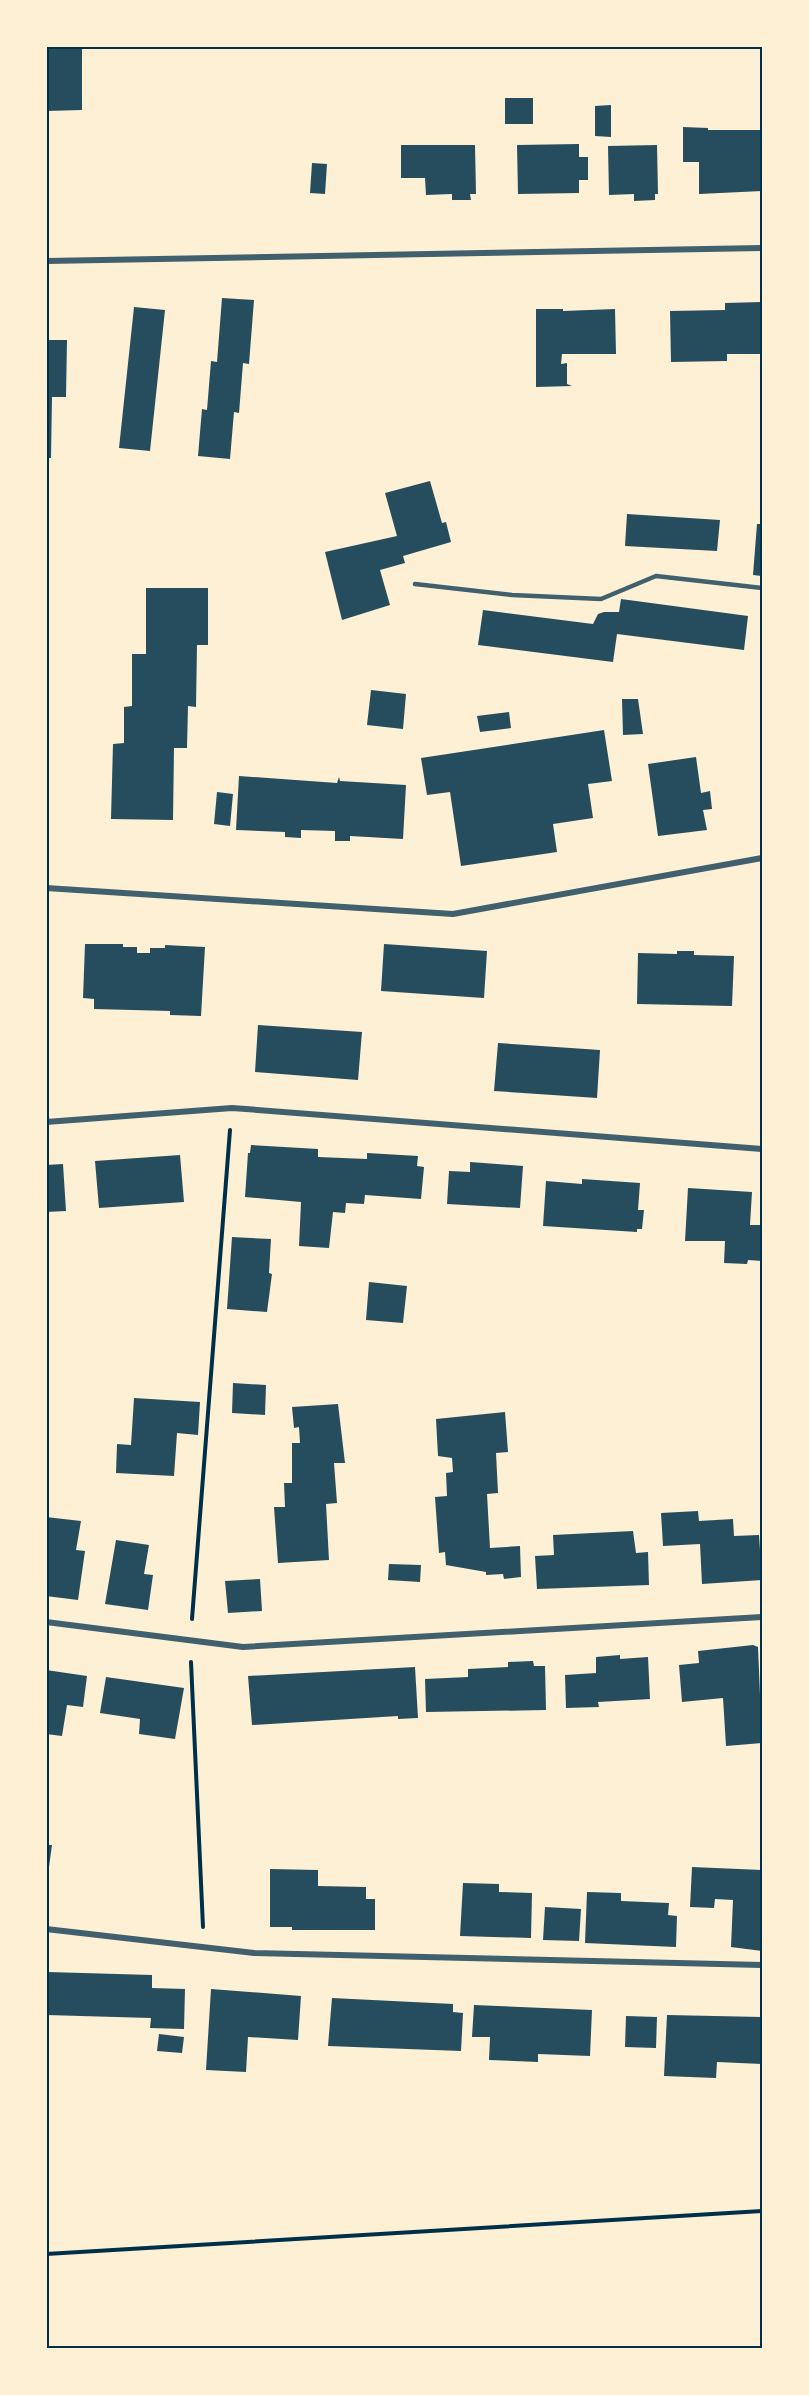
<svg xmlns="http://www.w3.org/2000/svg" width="809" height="2395" font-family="'Exo 2',sans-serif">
<rect width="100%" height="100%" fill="#fdf0d5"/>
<path fill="#264d5e" d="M46,46H82V110L46,111Z
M505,98H533V124H505Z
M611,105V137L595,136V106Z
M683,127L708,128V130H762V191L699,194V162H683Z
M579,144V157H588V180H579V193L518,194L517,145Z
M401,145H475L476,194H470L471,200H452V194L426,195L425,178H401Z
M657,145L658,194H655V200L634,201V194L609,195L608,146Z
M312,163L327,164L325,194L310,193Z
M222,298L254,300L249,364L243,363L239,413L234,412L230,459L198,456L202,409L207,410L211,361L217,362Z
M762,302V354H727V361L671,362L670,311L725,310V303Z
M134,307L165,310L150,451L119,448Z
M536,309H563V311L615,309L616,354H562L561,364L567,363V384L572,386L536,387Z
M46,340H67L66,397H52L51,458H46Z
M430,481L442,523L446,522L451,542L403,556L405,563L380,570L390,605L342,620L325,552L397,536L385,493Z
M627,514L720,520L717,551L625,546Z
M757,524H762V576L753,575Z
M146,588H208V645H197L196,707L188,706L187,748H174L173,820L111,819L113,744L124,743V707L132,706V654H146Z
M621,599L748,616L744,650L617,634L613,662L478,645L483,610L593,624L598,614L604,612H619Z
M371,690L406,694L403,729L367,725Z
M622,699H638L643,734L623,735Z
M509,712L511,728L480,732L477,716Z
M604,730L612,781L588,784L593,818L553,824L557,852L461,866L450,792L427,795L421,758Z
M696,757L701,793L710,791L712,809L703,810L707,830L658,836L648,764Z
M239,776L337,783L339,777L340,781L406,785L403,839L350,836V841H335V831L301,830V838L285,837V832L236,830Z
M217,792L233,794L230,826L214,824Z
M85,944H123V947H137V953H150V948H165V945L205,947L201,1016L170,1015V1011L94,1009V999L83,998Z
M384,944L487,951L484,998L381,991Z
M677,951H694V955L734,956L732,1006L637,1004L638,953L677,954Z
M258,1025L362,1032L358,1080L255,1072Z
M498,1043L600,1050L597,1098L494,1091Z
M251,1145L318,1149V1157L367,1159V1153L418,1156L417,1166L424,1167L421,1199L365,1195L364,1204L346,1203L345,1213L333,1212L329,1248L299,1246L301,1202L245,1197L248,1153H250Z
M180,1155L184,1202L99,1208L95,1161Z
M470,1162L523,1166L520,1208L447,1204L449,1171L470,1172Z
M63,1164L66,1211L46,1212V1165Z
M582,1179L640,1183L638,1210H644L642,1229H637V1232L543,1226L546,1181L582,1184Z
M688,1188L752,1192L750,1225H762V1261L748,1260L747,1264L724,1263L725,1241H685Z
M232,1237L271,1239L269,1273L272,1274L267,1312L227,1309Z
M369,1282L407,1286L403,1323L366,1320Z
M233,1383L266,1385L265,1415L232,1413Z
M134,1398L200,1402L198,1435L177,1433L174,1476L116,1473L117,1444L131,1445Z
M338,1404L345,1463H334L337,1503L326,1504L329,1560L278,1563L274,1507H285L284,1483H292V1443H300L299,1427L294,1428L292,1407Z
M505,1412L508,1452L496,1453L498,1493L487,1494L490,1548L520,1546L521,1577L504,1579L503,1574L486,1575V1572L446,1565L445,1552L439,1553L435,1497L447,1496L446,1473L453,1472L452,1458L438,1456L436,1419Z
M698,1511L699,1521L733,1519L734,1536L759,1535L762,1580L702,1584L700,1544L663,1546L661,1513Z
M46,1517L81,1521L76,1550L85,1551L78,1600L46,1596Z
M633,1531L636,1553L648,1552L649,1585L537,1589L535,1556L554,1555L553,1535Z
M116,1540L149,1545L144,1574L153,1575L148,1610L105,1604Z
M389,1564L421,1565L420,1582L388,1580Z
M260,1579L262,1611L228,1613L225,1581Z
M753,1645L758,1647L762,1743L726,1746L723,1698L682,1702L679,1665L699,1663L698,1651Z
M620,1655V1659L648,1657L650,1699L598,1702L599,1707L566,1708L565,1675L596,1673V1657Z
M533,1661L534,1666H545L546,1710L426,1712L425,1679L468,1677V1669L508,1667V1662Z
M415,1667L418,1718L398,1719V1716L252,1725L248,1676Z
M46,1670L87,1676L83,1707L67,1705L62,1736L46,1734Z
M106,1677L184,1688L175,1739L139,1734L140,1719L100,1713Z
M46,1845H52L48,1874H46Z
M692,1867L762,1870V1951L731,1947L733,1900L715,1899L714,1908L690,1907Z
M270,1869L318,1870V1886L366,1887V1899H375V1930H292V1927H270Z
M463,1883L499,1884V1892L532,1893L531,1938L460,1936Z
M587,1892L621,1893V1901L669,1903L668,1915L677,1916L676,1947L585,1943Z
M545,1907L581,1909L579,1941L543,1940Z
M48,1972L152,1975V1988L185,1989L184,2029L150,2028L151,2018L46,2015Z
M211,1989L301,1996L298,2040L248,2037L246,2072L206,2070Z
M332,1998L453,2004V2012L463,2013L461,2051L328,2046Z
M474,2005L592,2010L590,2056L538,2054V2062L489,2060L490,2037H472Z
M667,2015L762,2017V2064L717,2062L716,2078L664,2076Z
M626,2016L657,2017L656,2048L625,2047Z
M159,2034L184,2037L182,2053L157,2051Z"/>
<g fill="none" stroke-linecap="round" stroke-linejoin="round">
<path stroke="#003049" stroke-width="4" d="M192,1619L230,1130
M191,1662L203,1927
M46,2254L762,2211"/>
<path stroke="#3f606c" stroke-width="4.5" d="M415,584L512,595L601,599L656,576L762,588"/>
<path stroke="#3f606c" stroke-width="6" d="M46,261L762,248
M46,888L453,914L762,858
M46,1122L232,1108L762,1149
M46,1622L243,1647L762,1617
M46,1929L254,1953L762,1965"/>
</g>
<rect width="809" height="2395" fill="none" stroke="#fdf0d5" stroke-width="96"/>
<rect x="48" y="48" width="713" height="2299" fill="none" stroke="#003049" stroke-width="2"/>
</svg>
